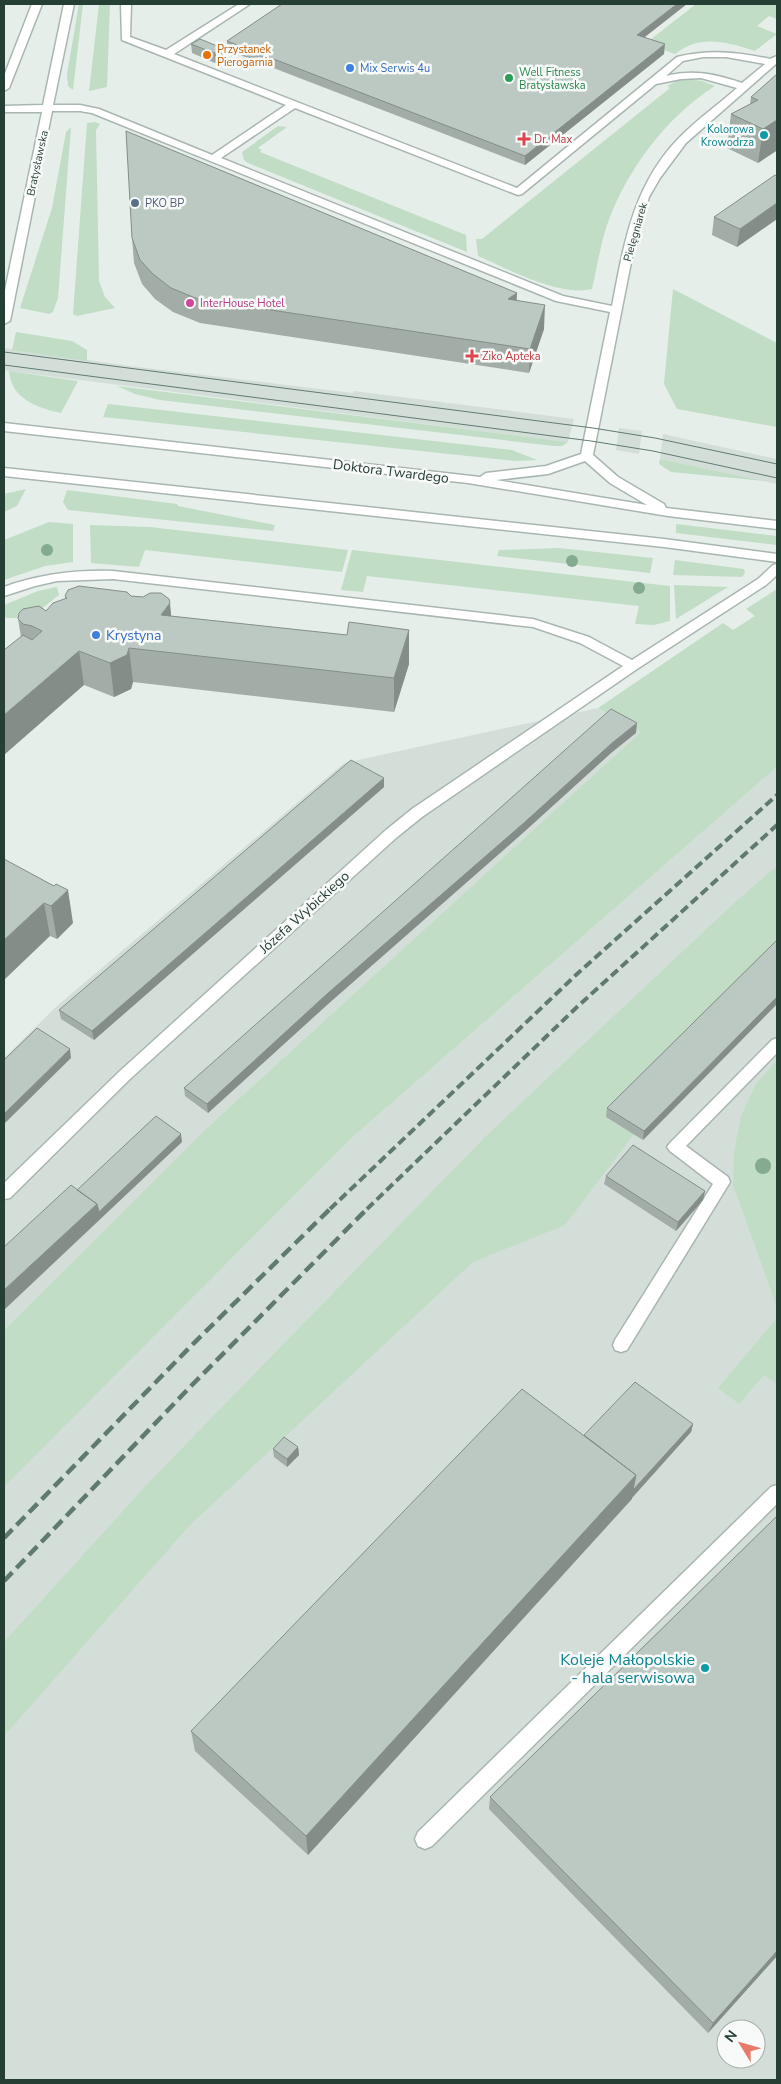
<svg xmlns="http://www.w3.org/2000/svg" width="781" height="2084" font-family="'Nunito Sans',sans-serif">
<rect width="100%" height="100%" fill="#e6eeea"/>
<path fill="#d4ded8" fill-rule="evenodd" d="M4,348L130,366L353,393L354,391L574,419L568,442L9,371L4,370Z
M619,428L642,431L639,454L616,450Z
M663,434L777,459V484L660,459Z
M598,708L642,732L210,1125L4,1330V1058L58,1005L344,763Z
M777,767V2080H4V1487L355,1135ZM726,2029H756V2059H726Z"/>
<path fill="#c1ddc5" d="M79,4H83L73,90L68,86L67,74Z
M99,4H110L107,87L89,91Z
M696,4H777V19L769,16L757,26L777,34L755,51C727,42 700,34 675,54L646,43Z
M686,79L702,81L715,86C666,117 626,171 607,225C600,246 597,268 592,289C558,297 511,270 478,256L476,239H482L670,88L667,86L679,80Z
M95,122L100,124L96,130L99,281L105,297L115,308L77,316L73,314L87,123Z
M278,126L287,127L258,148L262,150L260,152L466,235L467,252L248,163L244,160L242,152Z
M71,127L58,298L53,312L49,314L20,308L52,208L66,132Z
M673,289L777,343V427L677,409L664,384Z
M16,332L72,341L87,350V361L12,350Z
M9,371L78,381L61,413C38,408 11,399 9,371Z
M117,386L568,442L562,446H554L160,400L135,394Z
M108,404L512,450L537,460L515,461L103,417Z
M660,459L764,481L671,472L659,464Z
M26,489L17,506L4,512V494Z
M67,490L177,504L178,506L275,525L273,531L68,510L63,502Z
M49,522L73,524V562L45,566L4,580V540Z
M676,524L777,536V545L676,533Z
M90,525L150,527L348,550L342,572L145,550L139,567L91,563Z
M559,548L653,558L650,573L497,556L499,550Z
M352,550L670,586V621L654,625L635,624L639,606L367,576L363,592L341,590Z
M675,560L744,569L745,573L742,577L673,575Z
M674,585L728,587L676,619Z
M57,587L59,595L30,618H4V605L38,591Z
M777,589V767L355,1135L4,1487V1330L210,1125L641,732L598,708L723,623L733,630L755,616L746,609Z
M777,866V948L606,1117L634,1134L565,1225L473,1262L189,1526L4,1736V1642L152,1479L487,1135L731,906Z
M777,1060V1307L733,1185L734,1151L741,1116L756,1084Z
M777,1318V1384L764,1375L739,1404L718,1388Z"/>
<g fill="none" stroke-linecap="round" stroke-linejoin="round">
<defs>
<path id="minor" d="M32,4H42L9,88L4,91V76Z
M64,4H74L53,105H80L99,109L212,155L286,105L122,40L121,4H131L130,37L166,50L239,4H250L174,54L517,188L677,57C709,49 738,52 770,59L777,56V63L686,143L660,178L649,197L635,242L593,455L618,477L664,504L666,508L777,521V529L668,516L468,483L4,431V423L480,477L486,473L546,466L581,454L610,312L556,301L92,113L80,111H52L10,321L4,324V295L42,112H4V106L43,105ZM703,57H726L765,64L742,83C716,74 693,69 666,76L683,61ZM701,78L737,88C718,105 696,120 679,138C633,185 624,244 612,306L563,296L221,158L295,108L518,195L522,194L656,84L681,79ZM585,461L610,483L647,505L496,480L548,474Z
M4,468L664,539L777,554V562L664,547L4,476Z
M777,564V575L766,585L637,669L422,817L396,838L130,1079L10,1198L4,1199V1183L120,1071L386,830L412,809L623,666L580,643L533,627L113,579L57,581L35,586L4,596V587C40,574 75,570 113,571L533,619L589,637L632,660L758,579L773,565Z
M777,1038V1053L686,1146L728,1177L730,1182L627,1350L621,1352L615,1350L613,1345L615,1340L713,1184L670,1151L667,1147L670,1143L772,1040Z
M777,1485V1504L432,1846L425,1849L418,1846L415,1839L418,1832L771,1487Z"/>
</defs>
<use href="#minor" stroke="#a9b6b0" stroke-width="3"/>
<use href="#minor" fill="#fff" fill-rule="evenodd"/>
<path stroke="#617a71" stroke-width="1" d="M4,352L593,428L655,438L777,464
M4,365L591,441L653,451L777,478"/>
<path stroke="#617a71" stroke-width="4" stroke-dasharray="9 4.5" stroke-linecap="butt" d="M330,1209L577,974L777,795
M367,1209L577,1007L777,825"/>
<path stroke="#617a71" stroke-width="4.5" stroke-dasharray="12 6" stroke-linecap="butt" d="M4,1538L191,1346L331,1208
M4,1581L191,1386L368,1208"/>
</g>
<g fill="#84ab8f">
<circle cx="47" cy="550" r="6"/>
<circle cx="572" cy="561" r="6"/>
<circle cx="639" cy="588" r="6"/>
<circle cx="763" cy="1166" r="8"/>
</g>
<path fill="#a2ada7" d="M227,41L664,54L525,165L227,50Z
M191,44L223,57L215,63L192,53Z
M777,74V145L776,151L758,163L727,148L731,114L750,104L751,97Z
M777,176V219L737,247L712,235L714,217Z
M132,238L517,300L544,329L529,373L200,323L173,312L155,299L142,284L134,263Z
M65,596H131L169,599L171,616L409,664L394,712L133,682L131,689L114,697L84,685L21,637L18,619L46,611L65,599Z
M636,733L611,753L525,831L328,1004L208,1113L185,1096L184,1088Z
M384,778V787L94,1040L61,1019L59,1010Z
M4,859L73,923L57,939L50,936Z
M777,940V1004L643,1140L606,1117L607,1108Z
M606,1176L705,1191L703,1200L676,1231L604,1184Z
M693,1424L691,1432L308,1855L195,1751L191,1731L584,1435Z
M298,1447L299,1455L287,1467L274,1457L273,1449Z
M777,1516V1956L708,2033L489,1809L490,1797Z"/>
<path fill="#848d88" d="M677,4H687L636,44L637,35Z
M665,44L664,54L525,165V156Z
M222,48L223,57L215,63L214,53Z
M777,114V144L776,151L758,163L763,129Z
M777,203V219L737,247L740,229Z
M517,293L516,317L508,299Z
M545,305L544,329L529,373L530,349Z
M170,603L173,637L161,615Z
M409,630V664L394,712V678Z
M129,648L133,682L131,689L114,697L110,663Z
M79,651L84,685L4,755V715Z
M637,723L636,733L611,753L525,831L328,1004L208,1113L207,1104L327,994L612,743Z
M384,778V787L94,1040L92,1031Z
M68,890L73,923L57,939L51,906Z
M44,903L50,936L4,980V940Z
M777,997V1004L643,1140L644,1131Z
M70,1049L71,1058L4,1124V1114Z
M181,1134L182,1142L4,1310V1290L97,1204Z
M705,1191L703,1200L676,1231L678,1222Z
M693,1424L691,1432L632,1498L633,1490Z
M298,1447L299,1455L287,1467V1459Z
M636,1475L632,1499L308,1855L306,1836Z
M777,1951V1956L708,2033L713,2023Z"/>
<path fill="#bcc9c2" stroke="#848d88" d="M282,4H677L637,35L665,44L525,156L227,41Z
M200,39L222,48L214,53L191,44Z
M777,74V114L776,115L777,116V120L763,129L731,114L758,100L751,97Z
M126,131L517,293L508,299L545,305L530,349L198,299L171,288L153,274L140,260L132,238Z
M775,175L777,176V203L740,229L714,217Z
M79,586L127,592L131,596L143,597L150,593H161L169,599L170,603L161,615L347,635L349,622L409,630L394,678L129,648L127,655L110,663L79,651L4,715V650L23,635L32,640L42,631L32,626L23,624L18,619L19,613L23,609L39,606L46,611L53,603L67,598L65,596L68,590Z
M611,709L637,723L612,743L525,822L327,994L207,1104L184,1088L500,808Z
M351,760L384,778L92,1031L59,1010Z
M4,859L54,886L56,884L68,890L51,906L44,903L4,940Z
M777,940V997L644,1131L607,1108Z
M37,1028L70,1049L4,1114V1060Z
M156,1116L181,1134L99,1212L97,1204L77,1190Z
M633,1145L705,1191L678,1222L606,1176Z
M71,1185L97,1204L4,1290V1247Z
M635,1382L693,1424L633,1490L636,1475L584,1435Z
M522,1389L636,1475L306,1836L191,1731Z
M284,1437L298,1447L287,1459L273,1449Z
M777,1516V1951L713,2023L490,1797Z"/>
<circle fill="#e8710a" stroke="#f7faf8" stroke-width="2" cx="207" cy="55" r="5"/>
<g fill="#3f7fe0" stroke="#f7faf8" stroke-width="2">
<circle cx="350" cy="68" r="5"/>
<circle cx="96" cy="635" r="5"/>
</g>
<circle fill="#2e9e5b" stroke="#f7faf8" stroke-width="2" cx="509" cy="78" r="5"/>
<g fill="#0f9aa8" stroke="#f7faf8" stroke-width="2">
<circle cx="764" cy="135" r="5"/>
<circle cx="705" cy="1668" r="5"/>
</g>
<g fill="#e0444e" stroke="#f7faf8" stroke-width="2">
<path d="M521.5 131.5h5v5h5v5h-5v5h-5v-5h-5v-5h5z"/>
<path d="M469.5 348.5h5v5h5v5h-5v5h-5v-5h-5v-5h5z"/>
</g>
<circle fill="#5c6f8a" stroke="#f7faf8" stroke-width="2" cx="135" cy="203" r="5"/>
<circle fill="#d1479c" stroke="#f7faf8" stroke-width="2" cx="190" cy="303" r="5"/>
<g text-anchor="middle" stroke-width="5" stroke-linejoin="round" paint-order="stroke">
<g font-size="11" fill="#c56008" stroke="#f7faf8" text-anchor="start">
<text x="217" y="53">Przystanek<tspan x="217" dy="13">Pierogarnia</tspan></text>
</g>
<g font-size="11" fill="#366cbe" stroke="#f7faf8" text-anchor="start">
<text x="360" y="72">Mix Serwis 4u</text>
</g>
<g font-size="11" fill="#27864d" stroke="#f7faf8" text-anchor="start">
<text x="519" y="76">Well Fitness<tspan x="519" dy="13">Bratysławska</tspan></text>
</g>
<g font-size="11" fill="#0d838f" stroke="#f7faf8" text-anchor="end">
<text x="754" y="133">Kolorowa<tspan x="754" dy="13">Krowodrza</tspan></text>
</g>
<g font-size="11" fill="#be3a42" stroke="#f7faf8" text-anchor="start">
<text x="534" y="143">Dr. Max</text>
<text x="482" y="360">Ziko Apteka</text>
</g>
<g font-size="11" fill="#263f35" stroke="#f7faf8">
<text transform="translate(37 163) rotate(-78)" y="4">Bratysławska</text>
<text transform="translate(635 232) rotate(-74)" y="4">Pielęgniarek</text>
</g>
<g font-size="11" fill="#4e5e75" stroke="#f7faf8" text-anchor="start">
<text x="145" y="207">PKO BP</text>
</g>
<g font-size="11" fill="#b23c85" stroke="#f7faf8" text-anchor="start">
<text x="200" y="307">InterHouse Hotel</text>
</g>
<g font-size="14" fill="#263f35" stroke="#f7faf8">
<text transform="translate(391 471) rotate(7)" y="5">Doktora Twardego</text>
<text transform="translate(304 912) rotate(-42)" y="5">Józefa Wybickiego</text>
</g>
<g font-size="14" fill="#366cbe" stroke="#f7faf8" text-anchor="start">
<text x="106" y="640">Krystyna</text>
</g>
<g font-size="16" fill="#0d838f" stroke="#f7faf8" text-anchor="end">
<text x="695" y="1665">Koleje Małopolskie<tspan x="695" dy="18">- hala serwisowa</tspan></text>
</g>
</g>
<rect width="781" height="2084" fill="none" stroke="#263f35" stroke-width="10"/>
<g transform="translate(741 2044) rotate(307)"><circle r="24" fill="#f7faf8" stroke="#a3afaa"/>
<path d="M0-4L9 19L0 12L-9 19Z" fill="#e97a69"/>
<text y="-8" font-size="14" font-weight="bold" text-anchor="middle" fill="#263f35">N</text>
</g>
</svg>
